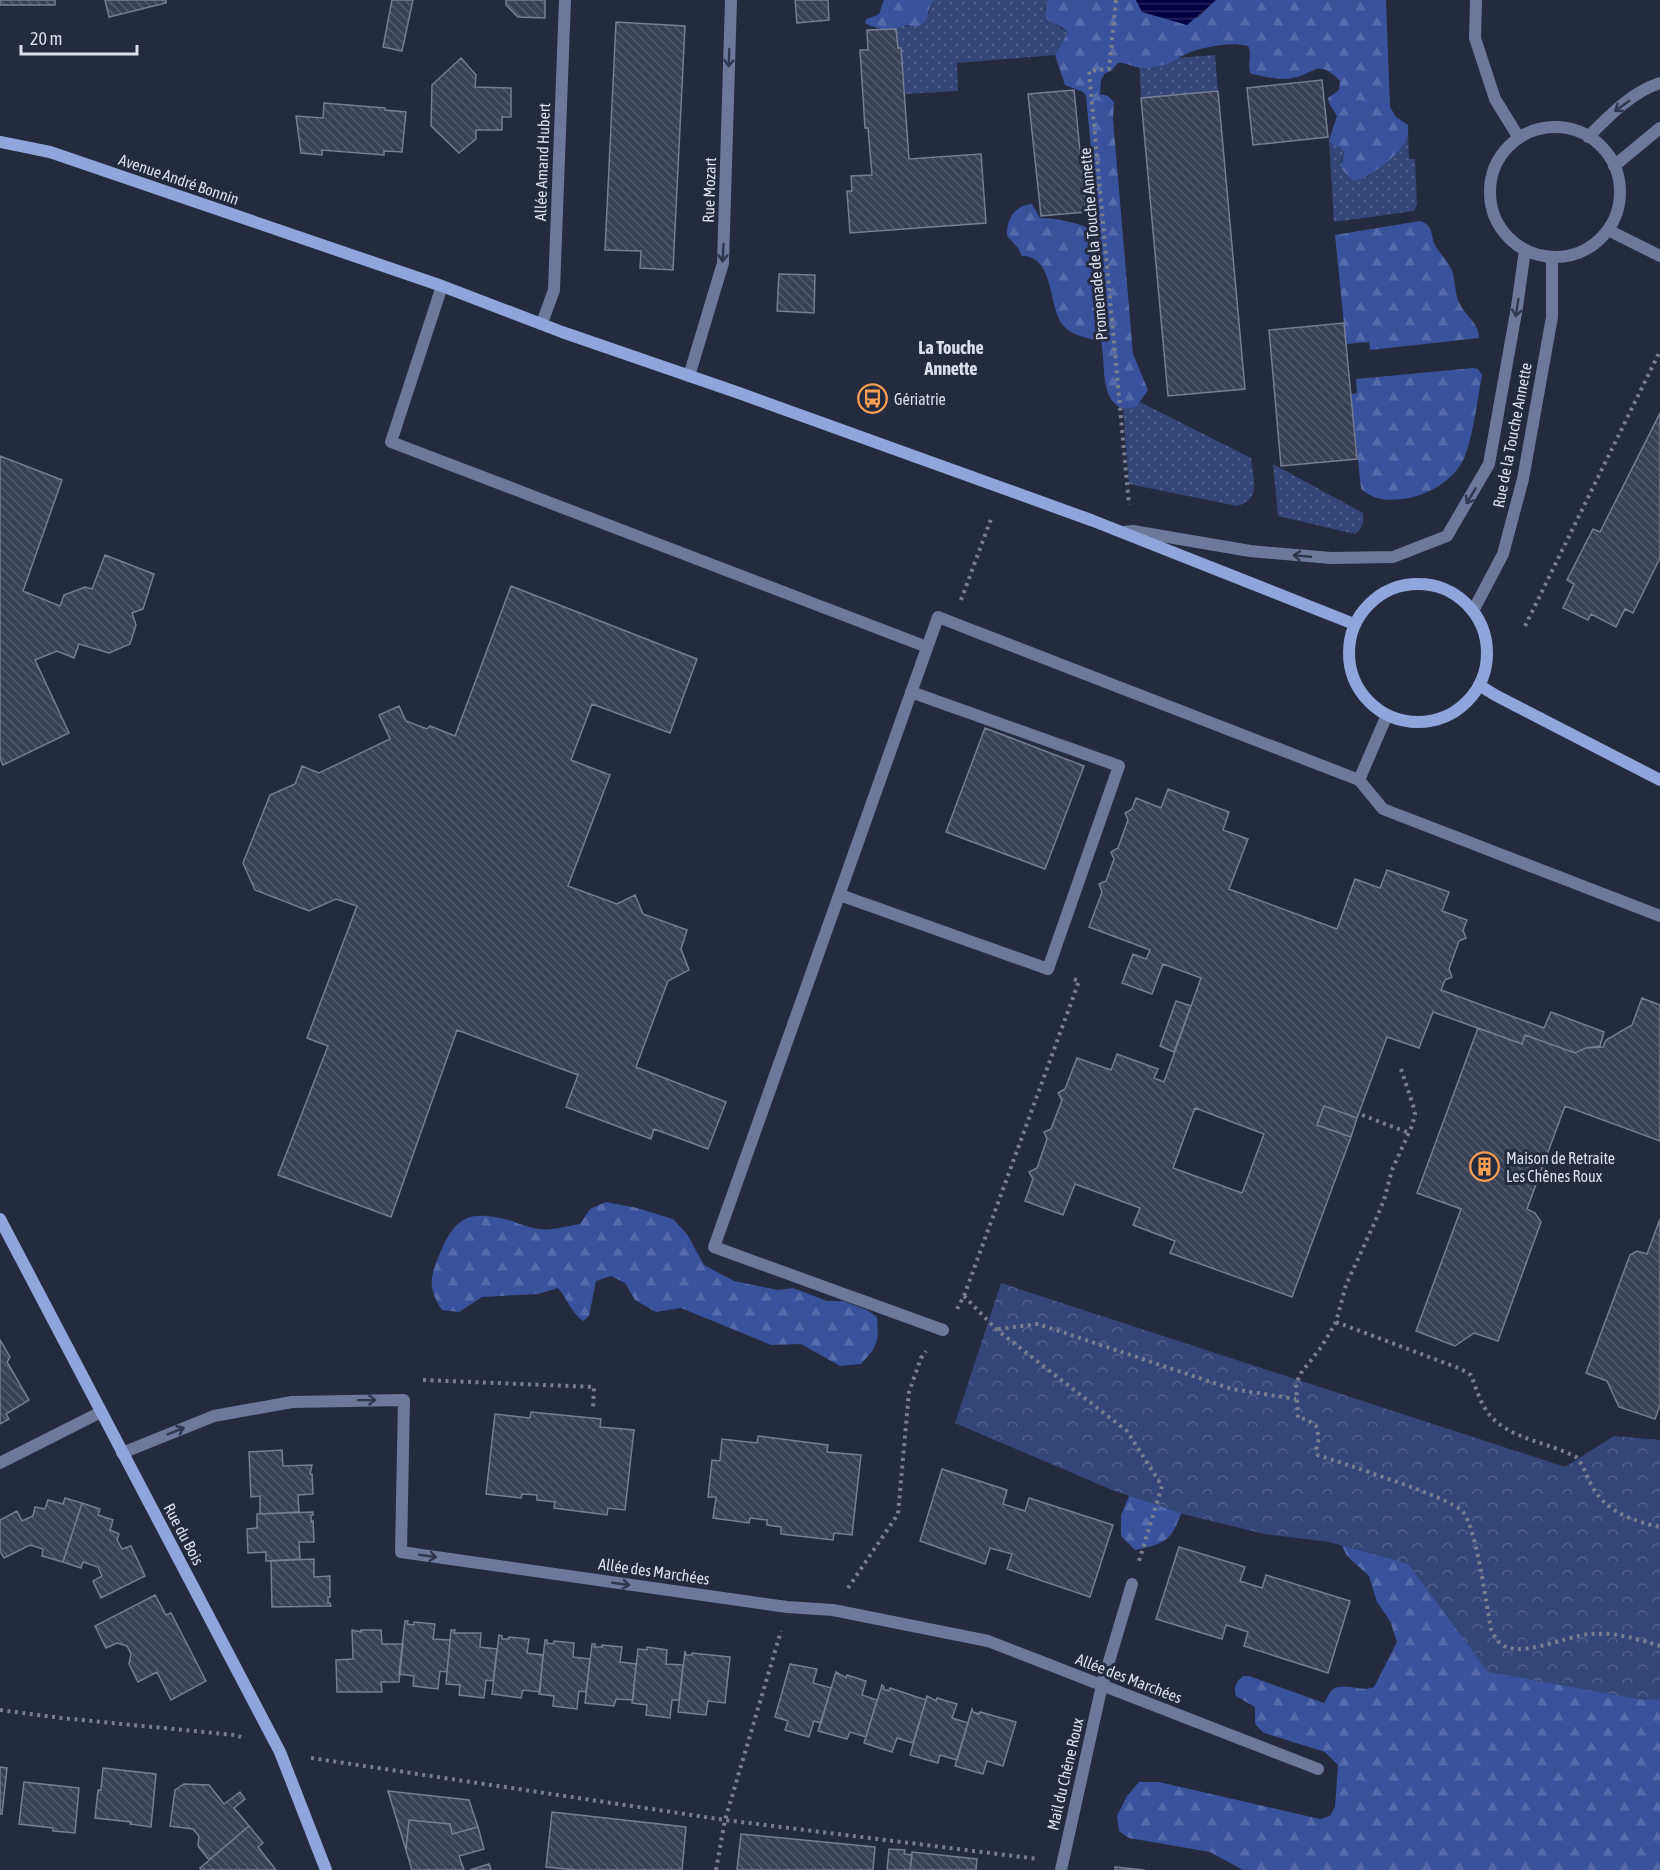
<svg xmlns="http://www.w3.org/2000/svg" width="1660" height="1870" font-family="'Asap Condensed',sans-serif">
<defs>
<pattern id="grass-dots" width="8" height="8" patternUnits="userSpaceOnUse" patternTransform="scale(1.5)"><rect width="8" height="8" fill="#344577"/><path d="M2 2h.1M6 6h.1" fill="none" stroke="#515f8a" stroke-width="1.8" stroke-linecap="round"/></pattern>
<pattern id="forest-firs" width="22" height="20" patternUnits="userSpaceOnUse" patternTransform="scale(1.5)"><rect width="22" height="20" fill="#3a529b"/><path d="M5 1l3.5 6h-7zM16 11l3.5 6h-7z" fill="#566aa9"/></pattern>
<pattern id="park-crowns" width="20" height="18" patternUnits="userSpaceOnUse" patternTransform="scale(1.5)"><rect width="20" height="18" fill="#344577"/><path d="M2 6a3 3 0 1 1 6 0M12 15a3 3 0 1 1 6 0" fill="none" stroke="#515f8a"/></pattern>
<pattern id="water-rules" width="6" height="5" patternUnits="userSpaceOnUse" patternTransform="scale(1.5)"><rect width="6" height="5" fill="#030043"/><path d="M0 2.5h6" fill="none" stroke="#27255e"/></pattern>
<pattern id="building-back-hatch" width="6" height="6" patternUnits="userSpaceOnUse" patternTransform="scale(1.5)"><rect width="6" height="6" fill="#394155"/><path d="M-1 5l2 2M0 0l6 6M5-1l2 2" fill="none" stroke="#555c6e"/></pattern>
</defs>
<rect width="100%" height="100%" fill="#242b3e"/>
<path fill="url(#grass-dots)" d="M936,0H1048L1044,10L1057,26L1068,32L1055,55L957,63L958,91L905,94L901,48H898L896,29L903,25L908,26L929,14L931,3Z
M1215,55L1218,91L1141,98L1139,61Z
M1408,128L1409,159H1415L1417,205L1414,211L1334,222L1329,140L1334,146H1341L1344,152L1341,162L1367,177C1384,162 1405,152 1408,128Z
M1140,402L1251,458C1253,478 1262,500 1237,506L1129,484L1123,408L1136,407Z
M1273,464L1363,513C1364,522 1363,528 1355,534L1278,516Z"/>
<path fill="url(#forest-firs)" d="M884,0H936L931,3L926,20L920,26C915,27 910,25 905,25C899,26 901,28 895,29C886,32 873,27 865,23L866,19C884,13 877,17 884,0Z
M1048,0H1136L1142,12L1197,18L1216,0H1386L1390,107L1396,117L1408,125C1408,131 1408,138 1404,144C1396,157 1367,180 1353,181L1341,168L1344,152L1341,147L1334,146L1329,140L1337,116L1329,103L1328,98L1339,90L1340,81C1317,58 1317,73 1293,78C1280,81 1264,76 1251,74C1246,64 1253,54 1248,46C1232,41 1203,47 1188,53C1177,58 1171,64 1159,66C1151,68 1143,69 1136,67C1129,65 1126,63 1118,63L1111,71L1105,73L1101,80L1100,94L1108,96L1114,102L1113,119L1133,354L1148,390L1136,407C1132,408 1126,409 1122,408C1099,400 1106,360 1101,342C1089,337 1072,337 1063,325C1048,307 1055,256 1022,256L1018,248L1007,236C1006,219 1015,205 1032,204L1040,218C1056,218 1075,222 1090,229L1098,222L1086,96L1083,92L1065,85L1055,55L1068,32C1054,19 1039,26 1048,0Z
M1420,221C1432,224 1431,233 1434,243C1438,252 1447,260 1452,270C1456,283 1454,294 1461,306C1468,318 1479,324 1479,338L1370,350L1369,342L1346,344L1335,235Z
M1473,368L1478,369L1482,375C1477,402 1474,431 1465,456C1456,480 1427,496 1403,499C1386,501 1374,500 1361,489L1351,394L1357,393L1356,379Z
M606,1202L637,1208L673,1219L687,1234L704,1265L734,1281L778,1290L793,1288L827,1301H843L867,1310L877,1317C879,1342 878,1346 861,1364L840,1366L801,1344L771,1345L681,1308L656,1312L635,1300L625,1283L611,1276L596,1281L589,1316L583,1321C571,1312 567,1299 558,1288L538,1294L482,1297L459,1312L442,1310C429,1290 429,1280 438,1258C455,1216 468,1209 512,1221C520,1224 530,1228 539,1229C551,1231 567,1226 580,1224L590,1209Z
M987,1348L1660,1682V1870H1243L1210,1852L1129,1838L1119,1831L1117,1816L1127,1796L1139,1782H1159L1320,1819L1330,1816L1335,1807L1338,1765L1325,1752L1264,1733L1255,1724V1707L1236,1696C1233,1688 1236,1682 1243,1676H1249L1324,1703C1326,1700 1329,1693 1332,1690C1343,1681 1361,1693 1374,1687L1397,1642L1390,1621L1377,1602L1369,1576L1347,1556L1330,1521L1185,1504C1171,1538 1173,1542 1135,1550L1121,1536V1515L1138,1475Z"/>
<path fill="url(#park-crowns)" d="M1001,1283L1565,1467L1614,1436L1660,1440V1699L1644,1700L1488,1672L1408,1564L1329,1542L1265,1534L1186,1515L1112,1490L955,1423Z"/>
<path fill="url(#water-rules)" d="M1136,0H1216L1187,25L1142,12Z"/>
<path fill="url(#building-back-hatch)" stroke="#757e95" stroke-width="1.5" fill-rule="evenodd" d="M0,0H55V5H0Z
M105,0H166V3L109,17Z
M392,0H413L402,51L383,47Z
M506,0H545V18L518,17L506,5Z
M795,0H828L829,20L797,23Z
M616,22L685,26L673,270L640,268L641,251L605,250Z
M896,29L898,48H901L909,159L981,154L986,223L850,233L847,191H852L851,176L872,175L868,128H865L860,50H868L867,30Z
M461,58L476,75L475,87L511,88V117H502V130H476V139L459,153L431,126L432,85Z
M1322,80L1328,137L1253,145L1247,88Z
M1074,90L1086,212L1041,216L1028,94Z
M1218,91L1245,389L1168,396L1141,98Z
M324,103L385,108V110L406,112L402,152L384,151V155L322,150V155L301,153L296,116L323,118Z
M779,274L815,275L814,313L777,311Z
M1344,323L1357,459L1281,466L1269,330Z
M1660,413V558L1633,613L1625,609L1616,627L1591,614L1588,620L1563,608L1574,584L1567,580L1593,529L1600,532Z
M0,456L62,480L23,591L60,606L64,595L85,587L92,589L105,555L154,574L143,609L132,613L136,625L130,644L109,653L79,644L74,658L57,651L35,660L69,733L3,765L0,758Z
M511,586L697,659L670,733L592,704L571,760L610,775L568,886L617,904L635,895L643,914L687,930L681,949L689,970L668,981L636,1067L726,1102L708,1149L654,1129L651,1139L566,1107L578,1075L457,1030L391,1217L278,1175L328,1046L307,1038L357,906L336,899L309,911L255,890L243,863L270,795L295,784L302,766L319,773L390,739L379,715L399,706L406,721L427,729L430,726L455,736Z
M985,728L1084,766L1045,869L946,832Z
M1168,789L1229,812L1223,830L1248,839L1229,889L1337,929L1355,879L1380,888L1387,870L1449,892L1442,911L1467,920L1463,930L1466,938L1459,941L1449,969L1452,977L1445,980L1441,990L1544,1028L1551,1012L1604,1032L1600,1046L1586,1048L1575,1053L1525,1035L1522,1044L1433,1012L1419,1048L1387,1037L1357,1118L1324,1106L1317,1125L1351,1137L1292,1297L1170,1253L1175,1241L1133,1225L1140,1208L1075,1184L1063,1215L1025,1201L1033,1179L1029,1172L1037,1168L1047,1139L1044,1132L1051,1129L1062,1100L1058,1093L1065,1089L1077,1058L1111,1070L1117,1054L1158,1069L1154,1078L1164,1082L1201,978L1163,964L1152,994L1122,983L1133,954L1146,959L1150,950L1089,927L1102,892L1099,884L1106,881L1114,859L1111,852L1118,848L1128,820L1125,813L1132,809L1136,798L1161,808ZM1195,1108L1264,1134L1242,1193L1173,1168Z
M1642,998L1660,1005V1141L1565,1106L1527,1209L1535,1213L1541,1222L1498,1341L1474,1333L1455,1346L1416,1331L1461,1209L1417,1193L1478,1028L1522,1044L1525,1035L1575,1053L1586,1048L1603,1047L1606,1040L1632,1025Z
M1176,1001L1191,1006L1174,1052L1160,1046Z
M1324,1106L1357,1118L1351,1137L1317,1125Z
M1660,1219V1405L1655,1419L1619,1407L1607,1381L1586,1373L1630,1255L1637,1251L1647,1254Z
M0,1340L10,1357L7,1362L29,1400L6,1414L9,1419L0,1424Z
M531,1412L601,1419L600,1427L634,1430L625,1510L608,1508L607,1515L554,1508L555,1502L537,1500V1495L522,1494L521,1498L486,1494L495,1414L530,1418Z
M758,1436L828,1445L827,1452L861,1455L852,1535L834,1533L833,1540L781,1534V1527L767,1525V1520L750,1518L749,1523L713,1518L716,1497H708L712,1460L720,1461L722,1439L757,1443Z
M282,1450L283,1466L312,1465L310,1474H312L313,1494L298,1495L299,1512L260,1514V1496L251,1497L249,1452Z
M942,1469L1007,1490L1003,1504L1025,1511L1029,1498L1113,1525L1090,1597L1007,1569L1012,1554L990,1548L985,1564L920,1541Z
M65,1498L82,1503L63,1562L42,1556L43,1549L30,1545L4,1558L0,1551V1520L17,1511L22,1521L33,1516L35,1507L45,1509L48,1500L63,1504Z
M82,1503L100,1509L98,1515L113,1520L110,1530L119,1534L117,1540L122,1549L131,1546L145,1576L101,1598L93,1581L102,1576L98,1567L83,1562L81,1568L63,1562Z
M313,1512V1515H311V1522L313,1521L314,1542H299L300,1559L266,1561V1552L248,1553L247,1529L257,1528V1514Z
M1179,1547L1245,1567L1240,1581L1262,1588L1266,1575L1350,1601L1328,1673L1244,1646L1248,1632L1226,1625L1222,1639L1156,1619Z
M314,1559V1577L330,1576V1597H328V1603H330L331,1606L272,1607L271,1561Z
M155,1595L166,1615L171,1613L206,1681L171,1700L157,1672L138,1682L129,1664L131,1654L127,1646L117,1643L106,1648L95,1626Z
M405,1621H408L407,1624L414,1625V1622L435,1624L433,1639L450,1640L447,1672L440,1671L438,1689L413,1686L414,1676L399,1674Z
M352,1630L361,1632V1630H381L382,1644H403L399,1682H381L382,1692H337L336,1660L353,1659Z
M451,1630H455L454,1633H481L480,1647L497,1649L493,1681L486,1680L484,1698L459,1695L460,1685L446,1684Z
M499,1635L502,1636V1639H509V1637L529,1639L527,1653L543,1655L540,1692L523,1690L521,1698L492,1694Z
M545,1640H547V1643L553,1644L554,1641L574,1643L573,1657L590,1659L586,1692L579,1691L577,1709L553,1706L554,1696L539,1694Z
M592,1644H595V1647H602V1645L622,1647L620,1662L636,1664L633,1700L616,1699L614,1706L585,1703Z
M647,1647L667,1650L666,1664L683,1665L679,1700H672L670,1718L646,1715L647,1705L632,1703L638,1649L647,1650Z
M685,1651L686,1655H692V1653L730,1657L725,1703L708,1701L706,1715L678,1712Z
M790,1664L817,1669L813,1683L831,1688L821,1723L814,1721L809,1737L785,1730L788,1721L775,1717Z
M836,1672L846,1678L847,1675L866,1681L862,1695L877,1700L866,1737L850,1732L847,1739L818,1731Z
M882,1685L884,1687L883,1689L889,1691L890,1688L926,1700L913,1743L897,1738L892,1752L864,1743Z
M927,1696L936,1701L937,1698L957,1704L952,1718L968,1723L957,1760L940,1755L938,1763L910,1755Z
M972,1709L973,1712L979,1714L980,1712L1016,1722L1003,1766L987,1761L983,1774L955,1766Z
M0,1767L7,1768L2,1814H0Z
M103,1768L156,1774L151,1827L130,1824L131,1822L95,1818L98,1790H101Z
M24,1782L79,1788L75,1833L53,1831V1828L19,1824Z
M184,1784L209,1785L224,1804L240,1792L245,1799L234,1808L249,1826L209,1860L198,1846L199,1836L193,1829L170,1826L175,1790Z
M388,1791L469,1800L478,1827L452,1834L450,1824L409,1820L406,1850Z
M552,1812L686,1827L682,1870H576L546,1867Z
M409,1820L450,1824L452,1834L478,1827L484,1849L459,1856L464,1870H412L406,1850Z
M249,1826L263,1843L258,1847L276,1870H202L200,1868Z
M741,1834L875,1847L873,1870H737Z
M889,1849L905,1850L904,1854L912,1855L910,1870H887Z
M912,1852L977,1859L976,1870H910Z
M489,1864L491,1870H470Z
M1115,1867L1145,1870H1115Z"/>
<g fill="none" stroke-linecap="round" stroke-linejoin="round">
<path stroke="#797f90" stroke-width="4" stroke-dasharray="3 4.5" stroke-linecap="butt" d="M1116,0L1109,69L1089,71L1129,505
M961,600L991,519
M1525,626L1660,351
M1401,1069L1413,1105L1415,1114L1412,1126L1392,1170L1384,1200L1374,1224L1346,1285L1336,1322L1322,1346L1301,1373L1296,1384L1298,1418L1306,1419L1316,1426L1319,1438L1316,1450L1318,1455C1343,1464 1451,1497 1463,1512C1477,1530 1486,1604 1491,1629C1493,1633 1495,1638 1498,1641C1515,1662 1567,1635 1591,1634C1616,1632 1637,1639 1660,1646
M1362,1115L1409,1133
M964,1296L997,1330L1127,1431L1162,1486L1139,1561
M957,1309L964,1296L1079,981L1071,978
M1336,1322L1461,1369L1471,1375C1476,1388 1480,1402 1488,1413C1508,1439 1548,1442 1576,1457C1584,1465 1586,1476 1592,1486C1606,1512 1633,1521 1660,1527
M998,1329L1038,1324L1232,1389L1296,1399
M423,1380L594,1387L593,1409
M848,1588L898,1514L909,1392L921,1358L926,1351
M0,1710L61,1718L235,1735L241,1737
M311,1758L725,1820L1038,1859
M716,1870L725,1820L781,1631"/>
<path stroke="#6c799b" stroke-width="12" d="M442,286L391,442L927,647
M1359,780L1387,715
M840,895L1048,969L1119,766L911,692
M943,1330L714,1247L938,617L1359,780L1383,809L1660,916
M1102,1685L1132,1584"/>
<path stroke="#6c799b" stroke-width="12" d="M1476,0L1475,38L1495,99L1519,138
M1490 192a65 65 0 1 1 130 0a65 65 0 1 1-130 0Z
M1588,137C1609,116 1632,92 1660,83
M1614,166L1660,128
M1608,230L1660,256
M542,323L554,290L565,0
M689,376L723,263L731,0
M1124,532L1133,531L1250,551L1331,558L1393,557L1447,536L1489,464L1517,307L1525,250
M1473,611L1503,554L1523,479L1552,317V258
M122,1453L214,1416L292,1402L404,1400L401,1552L787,1607L833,1610L988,1641L1318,1769
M0,1463L101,1412
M1061,1870L1102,1685"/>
<path stroke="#90a5db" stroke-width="12" d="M0,142L50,152L442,286L562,332L739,393L1091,520L1354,624
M1349 653a69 69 0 1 1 138 0a69 69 0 1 1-138 0Z
M1479,685L1495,695L1660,780
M0,1219L280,1752L326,1870"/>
</g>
<defs><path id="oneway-shaft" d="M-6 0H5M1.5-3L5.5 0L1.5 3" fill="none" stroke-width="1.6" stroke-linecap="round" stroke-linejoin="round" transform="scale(1.5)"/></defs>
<g stroke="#2f374c">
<use href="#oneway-shaft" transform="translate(729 58) rotate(92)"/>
<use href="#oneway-shaft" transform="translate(1622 106) rotate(144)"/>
<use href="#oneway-shaft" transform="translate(723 253) rotate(93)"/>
<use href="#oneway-shaft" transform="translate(1517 308) rotate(99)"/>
<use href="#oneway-shaft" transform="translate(1471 496) rotate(121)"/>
<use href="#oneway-shaft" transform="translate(1302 556) rotate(-175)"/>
<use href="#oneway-shaft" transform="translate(367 1400) rotate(-1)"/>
<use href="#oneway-shaft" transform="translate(176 1431) rotate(-22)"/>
<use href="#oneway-shaft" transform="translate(428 1556) rotate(8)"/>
<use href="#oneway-shaft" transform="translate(621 1584) rotate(8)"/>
</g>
<defs>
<symbol id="bus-ring" viewBox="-11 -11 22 22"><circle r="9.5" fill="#242b3e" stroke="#fb9e51" stroke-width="1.5"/><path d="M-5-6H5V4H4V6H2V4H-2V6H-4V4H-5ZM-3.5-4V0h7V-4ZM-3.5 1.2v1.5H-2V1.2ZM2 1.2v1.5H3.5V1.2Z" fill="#fb9e51"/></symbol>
<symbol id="building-ring" viewBox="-11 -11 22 22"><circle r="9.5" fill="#242b3e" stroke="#fb9e51" stroke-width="1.5"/><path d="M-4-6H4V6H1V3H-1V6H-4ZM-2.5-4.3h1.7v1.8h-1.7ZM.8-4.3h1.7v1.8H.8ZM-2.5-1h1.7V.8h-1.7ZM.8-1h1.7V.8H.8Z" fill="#fb9e51"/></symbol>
</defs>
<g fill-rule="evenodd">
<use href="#bus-ring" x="856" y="382" width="33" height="33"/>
<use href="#building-ring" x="1468" y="1150" width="33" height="33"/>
</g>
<g text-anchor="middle" stroke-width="6" stroke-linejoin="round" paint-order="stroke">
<g font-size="16" fill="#dadfec" stroke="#242b3e">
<text transform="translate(542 162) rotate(-88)" y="6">Allée Amand Hubert</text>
<text transform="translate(179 179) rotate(19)" y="6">Avenue André Bonnin</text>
<text transform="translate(709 190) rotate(-88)" y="6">Rue Mozart</text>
<text transform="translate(1093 244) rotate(-95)" y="6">Promenade de la Touche Annette</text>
<text transform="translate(1512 435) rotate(-79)" y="6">Rue de la Touche Annette</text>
<text transform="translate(184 1534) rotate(62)" y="6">Rue du Bois</text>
<text transform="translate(654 1571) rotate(8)" y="6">Allée des Marchées</text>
<text transform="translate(1129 1678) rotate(21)" y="6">Allée des Marchées</text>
<text transform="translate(1065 1774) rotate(-77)" y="6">Mail du Chêne Roux</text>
</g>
<g font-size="16" fill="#dadfec" stroke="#242b3e" text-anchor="start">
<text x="894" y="405">Gériatrie</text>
<text x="1506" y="1164">Maison de Retraite<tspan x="1506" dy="18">Les Chênes Roux</tspan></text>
</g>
<g font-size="18" font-weight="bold" fill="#dadfec" stroke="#242b3e">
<text x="951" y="354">La Touche<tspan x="951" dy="21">Annette</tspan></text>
</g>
</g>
<path d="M21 45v9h116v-9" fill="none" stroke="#dadfec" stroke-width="3"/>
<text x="30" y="45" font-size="18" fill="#dadfec" stroke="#242b3e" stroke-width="4.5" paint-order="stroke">20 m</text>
</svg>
